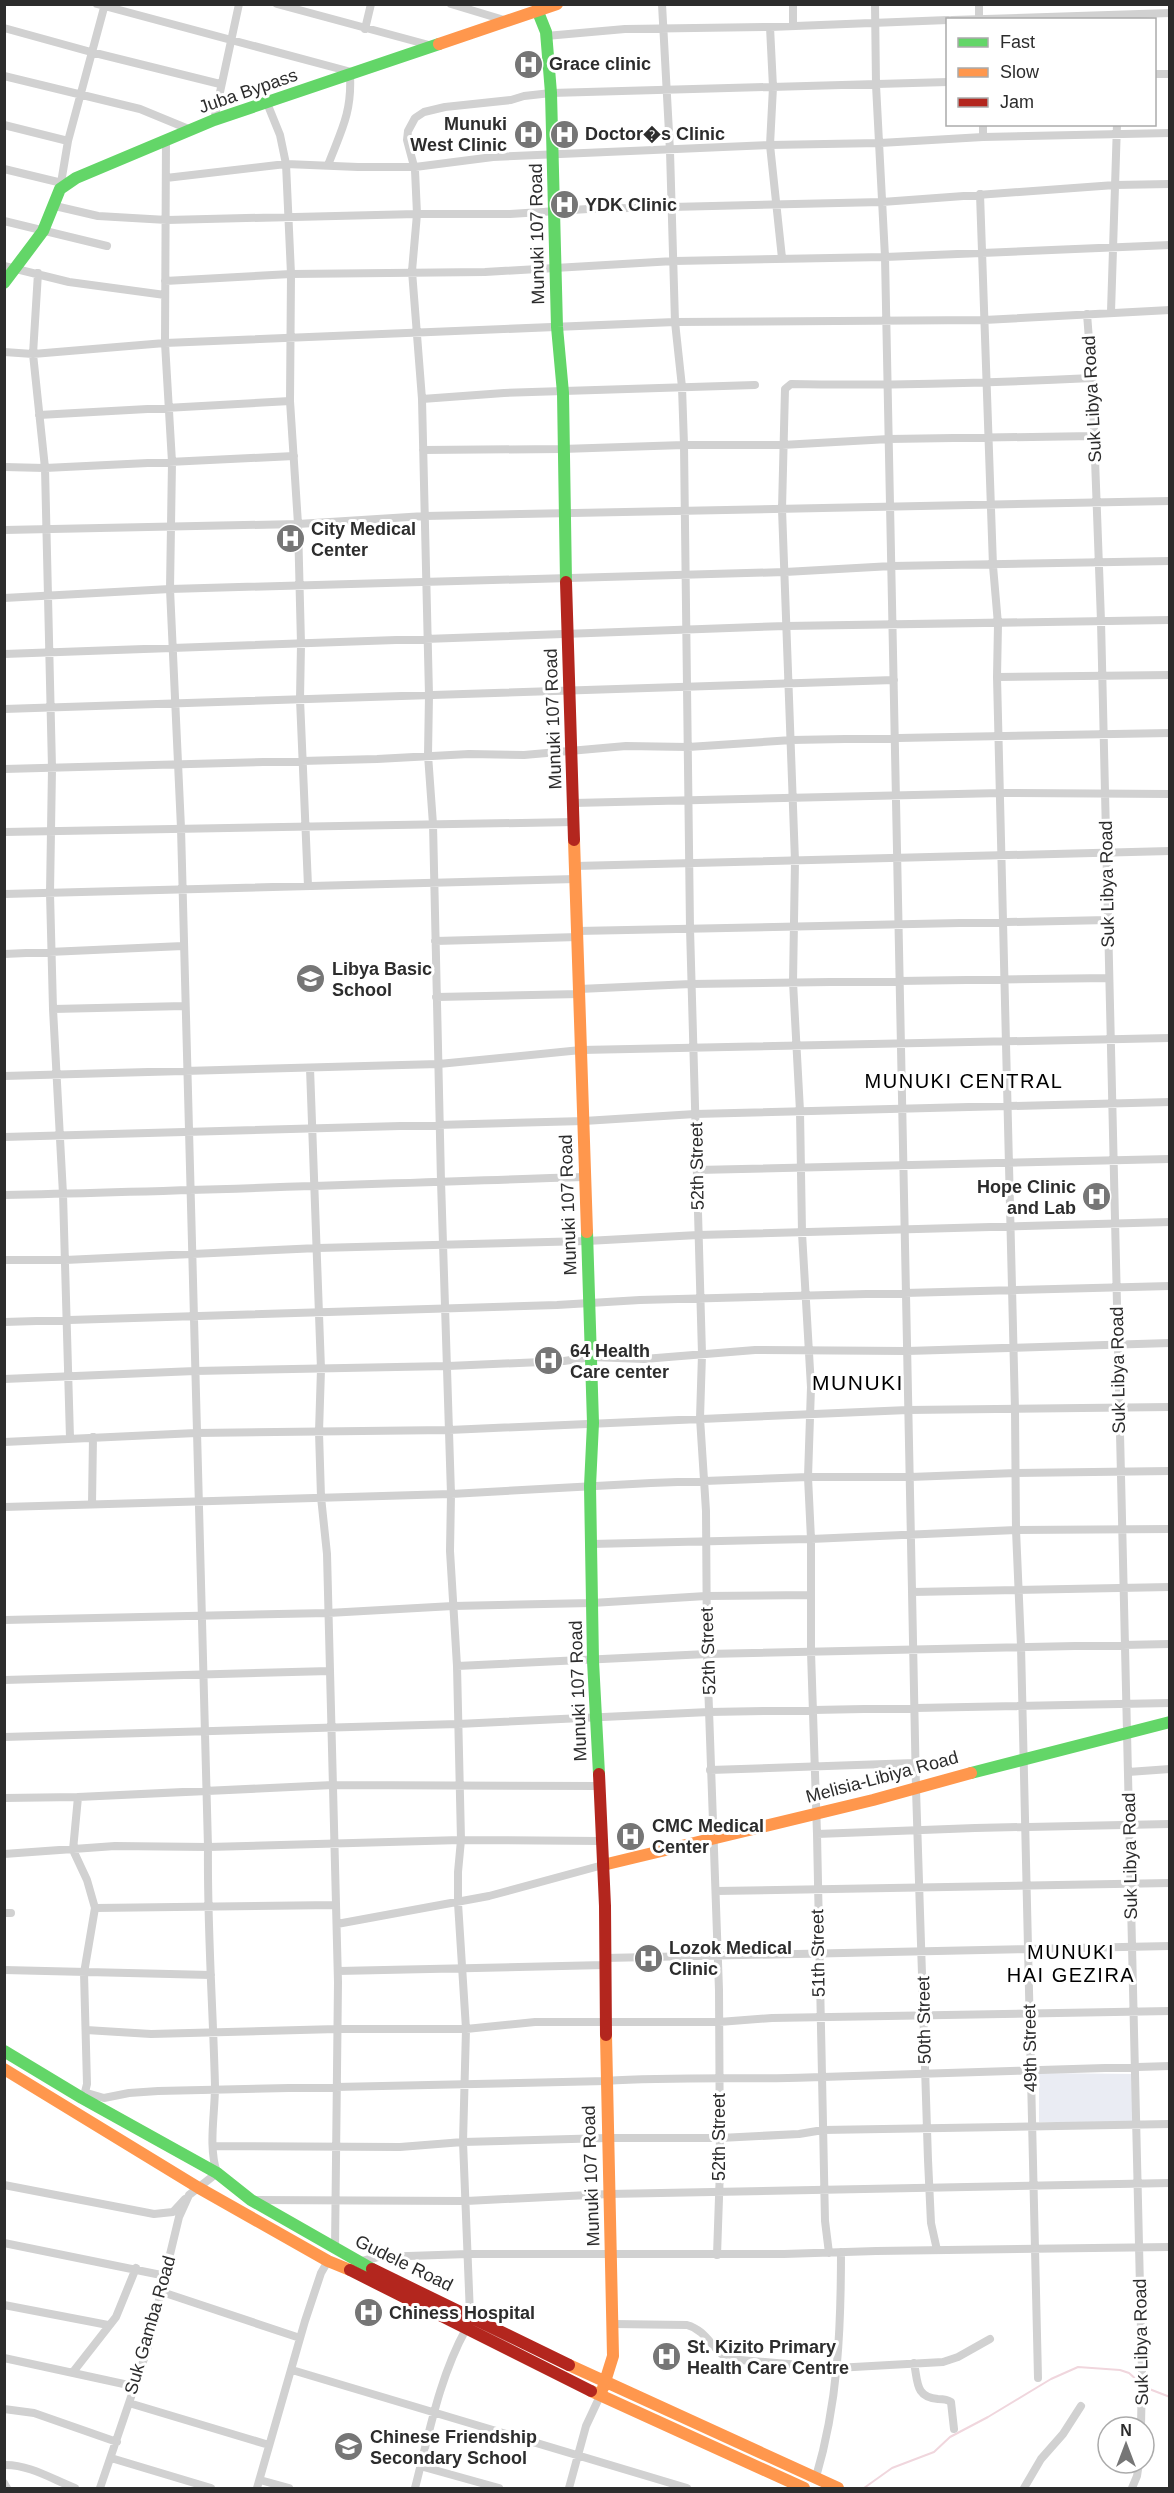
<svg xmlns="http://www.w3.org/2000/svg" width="1174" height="2493" font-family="Helvetica,sans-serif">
<rect width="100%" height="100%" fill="#fff"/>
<path fill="#eaecf3" d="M1039,2073L1132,2074V2122H1039Z"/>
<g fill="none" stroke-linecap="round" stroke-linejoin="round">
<path stroke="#f0d6dd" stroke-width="2" d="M1144,2387L1170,2397
M774,2488H782
M864,2488L892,2468L934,2452L950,2437L988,2417L1051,2379L1078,2367L1120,2370L1129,2373L1138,2381"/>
<path stroke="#d1d1d1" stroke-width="8" d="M97,4L355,73
M277,4L429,45
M451,4L504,20
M662,4L670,151L675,322L682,387L684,445L690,928L702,1354L700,1418L706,1511L707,1654L719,1990L720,2169L717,2255
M875,4L876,85L885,257L916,1789L928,2160L931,2223L937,2250
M979,4V20
M952,20L1170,13
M793,26V4
M770,27L773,87L770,145L782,258
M4,28L91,52L220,84
M365,29L371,4
M546,36L625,29L770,27L948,20
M1154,74H1170
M4,76L140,109L191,130
M267,103L280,135L286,164L291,274L290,401L298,524L301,644L300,699L308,886
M214,120L239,4
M983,124V137
M4,125L68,141
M328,165C341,131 352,113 350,75
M4,169L62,183
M166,178L286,164L358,167H415L493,157L770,145L880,143L983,137L1170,133
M60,189L68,141L105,4
M980,194L993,566L998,624L997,677L1015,1410L1016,1530L1021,1646L1038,2378
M55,206L98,216L167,220L417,214H510L588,209L882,202L1115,185L1170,184
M4,221L107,246
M4,266L69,282L165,295
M38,273L33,354L45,468L52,768L50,893L53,1009L63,1194L70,1438
M165,281L291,274L485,272L674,261L885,257L1170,245
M1111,312L1117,124
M1087,314L1092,378L1101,621L1142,2373L1141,2427
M4,352L33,354L165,343L675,322L984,320L1170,310
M422,399L504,393L755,385
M39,415L290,401
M423,450L562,449L684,445H782L889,439L1094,436
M4,467L45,468L294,456
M4,530L298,524L425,516L1170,501
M4,598L170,589L785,572L892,566L1170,561
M4,654L786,626L1170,620
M997,677L1170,675
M4,709L894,680
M4,769L377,759L469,754L524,755L626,746L688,747L792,740L1170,733
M573,803L1001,793L1170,794
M4,832L574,822
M575,866L1170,851
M4,894L576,879
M577,931L1108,920
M435,941L578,937
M4,954L183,946
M579,989L691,984L1109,978
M436,997L580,994
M53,1009L185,1006
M310,1068L321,1369L319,1432L321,1497L327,1554L338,1982L335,2249
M4,1076L439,1064L581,1050L1170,1038
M4,1137L584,1121L695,1114L1170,1102
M697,1170L1170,1159
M4,1195C198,1191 392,1183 585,1177
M4,1260H65L318,1248L587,1241L698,1235L1170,1222
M4,1322L557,1305L640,1300L1170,1286
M4,1379L195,1371L448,1366L564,1361L591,1357L644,1359L755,1350L907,1351L1170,1343
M4,1442L196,1433L449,1430L908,1410L1170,1407
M92,1504L93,1437
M4,1507L451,1494L651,1483L808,1477H910L1016,1473L1170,1471
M591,1544L811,1539L1016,1530L1170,1529
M912,1592L1170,1587
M4,1620L328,1613L453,1606L592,1603L706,1596L811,1595
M457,1666L707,1654L1170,1644
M4,1680L330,1671
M4,1737L458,1724L709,1712L1170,1703
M710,1770L915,1763
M1128,1772L1170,1769
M78,1797L73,1850L87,1880L95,1908L84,1973L87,2084L84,2096
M4,1798L78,1797L333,1785L600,1786
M817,1834L975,1828L1170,1824
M4,1854L115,1846L208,1847L461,1840L602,1841
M716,1891L1170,1883
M95,1908L336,1905
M4,1913H11
M337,1924L489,1896L603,1865
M605,1958L1170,1946
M4,1970L211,1975
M338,1971L605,1965
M86,2030L151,2034L337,2029H466L535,2022H719L772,2018L1170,2011
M87,2093L104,2098L129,2093L158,2091L606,2081C666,2077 727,2079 788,2078C915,2074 1042,2071 1170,2066
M213,2146L400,2147L463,2142L607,2138H720L799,2134L823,2130L1170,2124
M4,2185L154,2214L173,2212L185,2199
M257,2200L466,2201L609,2194L1170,2183
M4,2243L166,2276
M829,2253L825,2221L817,1834L811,1652V1539L808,1477L811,1387L802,1233L800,1111L793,982L795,861L782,509L785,389L791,384C891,386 991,383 1092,378
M358,2262L378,2257L468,2254H784L876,2251L1170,2247
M162,2292L300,2338
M4,2305L108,2325
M470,2315L463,2142L466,2029L458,1903V1872L461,1840L457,1666L450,1551L451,1494L441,1181L433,824L428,755L429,695L422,399L412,271L417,214L415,170L407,140L408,131L415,118L424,112L445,107L511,100L524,96L551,93L948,82
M613,2324L687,2325C706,2330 712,2349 728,2359L836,2368L943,2362L958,2357L990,2339
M4,2358L133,2386
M914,2363C918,2382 915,2397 938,2399C943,2399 947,2399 951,2402L954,2429
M292,2370L687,2488
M73,2372L116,2317L136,2268
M129,2403L269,2445
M4,2409L34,2413L117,2442
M111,2458L211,2488
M4,2465C28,2464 54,2480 75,2488
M420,2466L499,2488
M816,2477C838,2403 841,2329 841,2252
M260,2480L289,2488
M4,2483L7,2488
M100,2488L147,2350L179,2217L189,2195L217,2173C208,2146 215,2115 215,2086C213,2007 207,1927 208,1847L181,828L170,589L172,462L165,343L166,139
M257,2488L305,2321L321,2273L328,2261
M415,2488C429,2434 439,2378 466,2329
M569,2488L586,2426L600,2396
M1024,2488L1041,2459L1063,2434L1081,2406
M1132,2488L1137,2476L1139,2463"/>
<path stroke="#63d668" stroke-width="12" d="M538,12L546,32L551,93L557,327L563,393L566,582
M4,283L43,231L60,189L76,178L214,120L439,44
M587,1232L593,1423L590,1486L593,1661L599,1774
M971,1773L1170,1722
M4,2051L82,2098L217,2173L251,2200L372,2269"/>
<path stroke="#ff974d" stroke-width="12" d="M439,44L557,4
M574,840L587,1232
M603,1865L873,1800L971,1773
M4,2069L199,2188L328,2261L350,2270
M569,2365L838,2488
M603,2388L613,2356L606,2035
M591,2391L804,2488"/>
<path stroke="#b3261e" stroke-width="12" d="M566,582L574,840
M599,1774L605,1906L606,2035
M372,2269L569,2365
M350,2270L591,2391"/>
</g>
<defs>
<symbol id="hospital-disc" viewBox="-11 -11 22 22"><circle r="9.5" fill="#767676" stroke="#fff"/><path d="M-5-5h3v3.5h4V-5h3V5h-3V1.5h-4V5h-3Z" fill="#fff"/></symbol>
<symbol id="school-disc" viewBox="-11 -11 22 22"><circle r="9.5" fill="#767676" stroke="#fff"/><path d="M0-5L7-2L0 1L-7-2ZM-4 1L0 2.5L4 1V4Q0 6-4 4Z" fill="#fff"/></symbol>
</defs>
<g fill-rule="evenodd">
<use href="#hospital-disc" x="512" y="48" width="33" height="33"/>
<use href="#hospital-disc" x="512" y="118" width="33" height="33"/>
<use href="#hospital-disc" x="548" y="118" width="33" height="33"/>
<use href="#hospital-disc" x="548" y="188" width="33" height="33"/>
<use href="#hospital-disc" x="274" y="522" width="33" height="33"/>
<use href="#school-disc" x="294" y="962" width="33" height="33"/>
<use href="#hospital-disc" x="1080" y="1180" width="33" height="33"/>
<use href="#hospital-disc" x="532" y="1344" width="33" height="33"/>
<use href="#hospital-disc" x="614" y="1820" width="33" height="33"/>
<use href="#hospital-disc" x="632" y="1942" width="33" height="33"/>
<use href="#hospital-disc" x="352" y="2296" width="33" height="33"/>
<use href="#hospital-disc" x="650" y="2340" width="33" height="33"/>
<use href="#school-disc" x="332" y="2430" width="33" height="33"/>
</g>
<g text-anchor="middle" stroke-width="6" stroke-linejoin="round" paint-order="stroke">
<g font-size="18" font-weight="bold" fill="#2c2c2c" stroke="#fff" text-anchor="start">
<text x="549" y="70">Grace clinic</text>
<text x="507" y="130" text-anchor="end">Munuki<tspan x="507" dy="21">West Clinic</tspan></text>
<text x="585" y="140">Doctor�s Clinic</text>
<text x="585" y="211">YDK Clinic</text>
<text x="311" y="535">City Medical<tspan x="311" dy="21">Center</tspan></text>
<text x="332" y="975">Libya Basic<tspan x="332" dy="21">School</tspan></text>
<text x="1076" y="1193" text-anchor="end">Hope Clinic<tspan x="1076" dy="21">and Lab</tspan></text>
<text x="570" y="1357">64 Health<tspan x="570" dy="21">Care center</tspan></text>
<text x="652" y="1832">CMC Medical<tspan x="652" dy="21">Center</tspan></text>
<text x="669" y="1954">Lozok Medical<tspan x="669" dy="21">Clinic</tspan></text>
<text x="389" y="2319">Chiness Hospital</text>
<text x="687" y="2353">St. Kizito Primary<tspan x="687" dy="21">Health Care Centre</tspan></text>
<text x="370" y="2443">Chinese Friendship<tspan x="370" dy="21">Secondary School</tspan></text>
</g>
<g font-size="18" fill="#2c2c2c" stroke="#fff">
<text transform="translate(248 91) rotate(-19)" y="6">Juba Bypass</text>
<text transform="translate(537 234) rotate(-91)" y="6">Munuki 107 Road</text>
<text transform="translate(1092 399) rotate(-93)" y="6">Suk Libya Road</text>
<text transform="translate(553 719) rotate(-92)" y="6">Munuki 107 Road</text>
<text transform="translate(1107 884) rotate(-91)" y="6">Suk Libya Road</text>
<text transform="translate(697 1166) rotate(-91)" y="6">52th Street</text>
<text transform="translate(568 1205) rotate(-92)" y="6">Munuki 107 Road</text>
<text transform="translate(1118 1370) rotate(-91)" y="6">Suk Libya Road</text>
<text transform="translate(708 1651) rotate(-92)" y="6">52th Street</text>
<text transform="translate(578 1691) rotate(-92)" y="6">Munuki 107 Road</text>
<text transform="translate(882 1777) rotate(-15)" y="6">Melisia-Libiya Road</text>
<text transform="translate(1130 1856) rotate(-91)" y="6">Suk Libya Road</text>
<text transform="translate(818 1953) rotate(-91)" y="6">51th Street</text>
<text transform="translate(924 2020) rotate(-91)" y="6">50th Street</text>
<text transform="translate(1030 2048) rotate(-91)" y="6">49th Street</text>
<text transform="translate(719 2137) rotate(-90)" y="6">52th Street</text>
<text transform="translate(591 2176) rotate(-92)" y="6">Munuki 107 Road</text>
<text transform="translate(404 2263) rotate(26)" y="6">Gudele Road</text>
<text transform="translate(150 2325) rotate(-74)" y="6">Suk Gamba Road</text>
<text transform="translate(1141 2342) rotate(-91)" y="6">Suk Libya Road</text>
</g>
<g font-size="20" letter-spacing="1.5" fill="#000" stroke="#fff">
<text x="964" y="1088">MUNUKI CENTRAL</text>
<text x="1071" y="1959">MUNUKI<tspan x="1071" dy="23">HAI GEZIRA</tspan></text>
</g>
<g font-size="21" letter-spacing="1.5" fill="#000" stroke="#fff">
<text x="858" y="1390">MUNUKI</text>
</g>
</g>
<rect width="1174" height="2493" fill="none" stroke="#2c2c2c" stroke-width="12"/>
<rect x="946" y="18" width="210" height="108" fill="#ffffff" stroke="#ababab" stroke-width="1.5"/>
<rect x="958" y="38" width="30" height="9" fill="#63d668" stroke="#ababab" stroke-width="1.5"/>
<text x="1000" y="48" font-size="18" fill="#2c2c2c">Fast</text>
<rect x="958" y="68" width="30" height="9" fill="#ff974d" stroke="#ababab" stroke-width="1.5"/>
<text x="1000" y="78" font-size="18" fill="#2c2c2c">Slow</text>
<rect x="958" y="98" width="30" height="9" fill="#b3261e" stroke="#ababab" stroke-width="1.5"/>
<text x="1000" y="108" font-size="18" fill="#2c2c2c">Jam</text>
<g transform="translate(1126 2445)"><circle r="28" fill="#ffffff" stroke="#ababab" stroke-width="1.5"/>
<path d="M0-4.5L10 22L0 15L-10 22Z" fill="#767676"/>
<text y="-9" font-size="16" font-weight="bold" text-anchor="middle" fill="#2c2c2c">N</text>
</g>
</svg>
